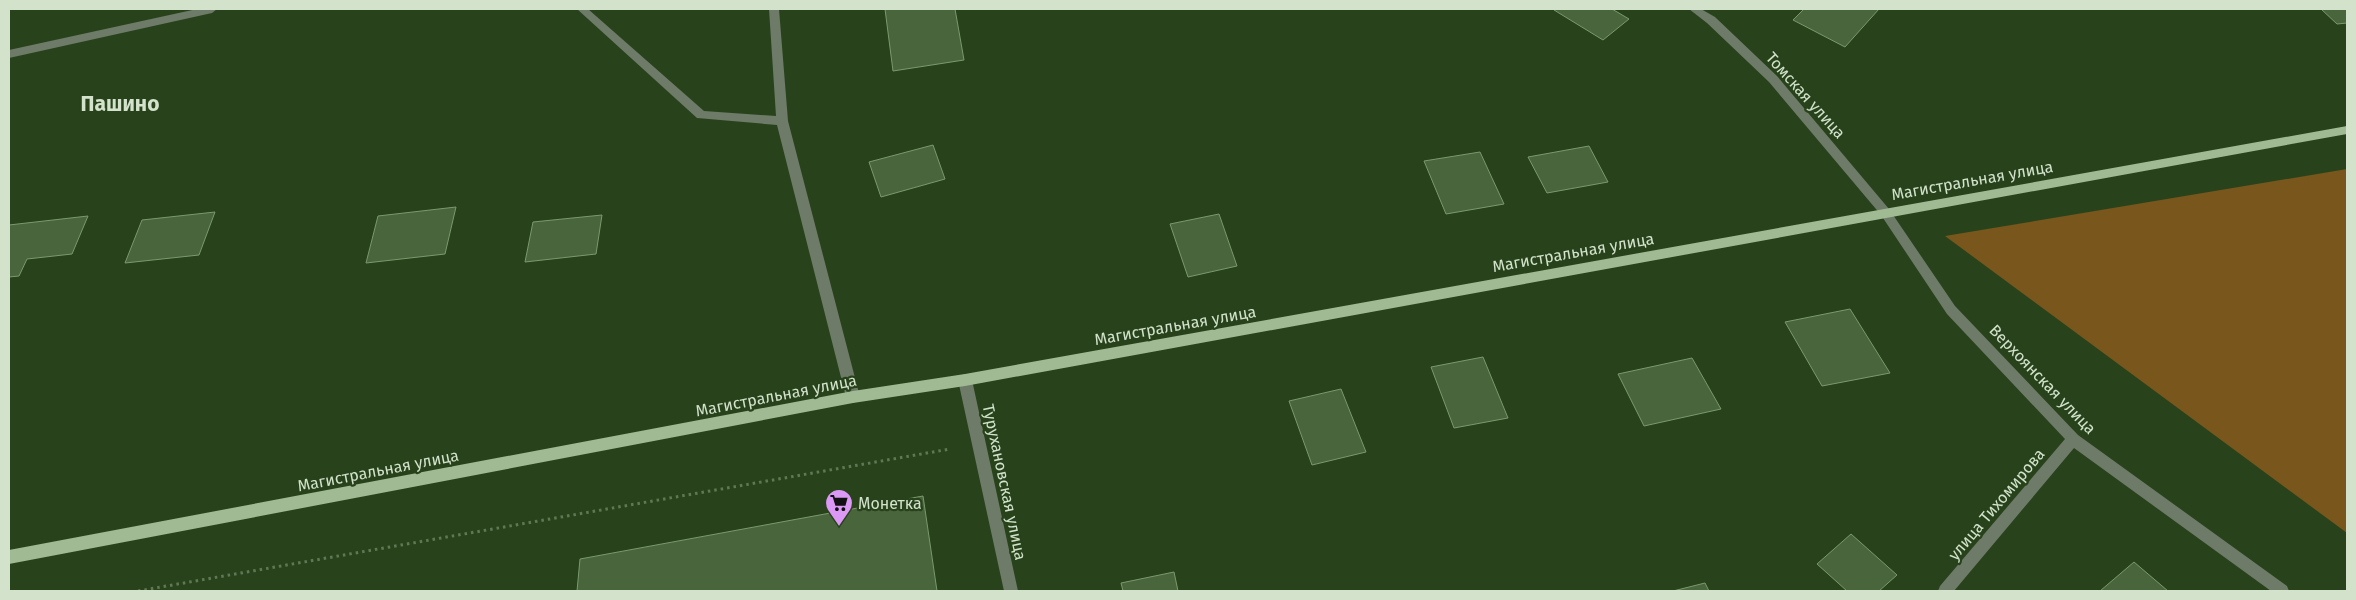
<svg xmlns="http://www.w3.org/2000/svg" width="2356" height="600" font-family="'Fira Sans',sans-serif">
<rect width="100%" height="100%" fill="#28431c"/>
<path fill="#78561c" d="M2347,169V533L1945,236Z"/>
<path fill="#49653c" stroke="#7b996e" d="M885,9H955L964,60L893,71Z
M1556,9H1612L1629,19L1603,40L1554,10Z
M1804,9H1879L1845,47L1793,20Z
M2321,9H2347V23L2337,24Z
M933,145L945,179L881,197L869,162Z
M1589,146L1608,182L1547,193L1528,157Z
M1480,152L1504,204L1446,214L1424,161Z
M456,207L445,254L366,263L378,216Z
M215,212L199,255L125,263L142,220Z
M1219,214L1237,266L1188,277L1170,224Z
M602,215L596,254L525,262L533,222Z
M88,216L72,254L27,259L19,276L9,277V225Z
M1850,309L1890,373L1822,386L1785,322Z
M1483,357L1508,418L1454,428L1431,367Z
M1692,358L1721,409L1644,426L1618,374Z
M1341,389L1366,452L1312,465L1289,401Z
M923,496L937,591H577L580,559Z
M1851,534L1897,575L1879,591H1847L1817,564Z
M2134,562L2168,591H2100Z
M1174,572L1178,591H1123L1121,583Z
M1705,583L1709,591H1673Z"/>
<g fill="none" stroke-linecap="round" stroke-linejoin="round">
<path stroke="#617856" stroke-width="3" stroke-dasharray="2.5 4" stroke-linecap="butt" d="M138,591L950,449"/>
<path fill="#6e7b68" fill-rule="evenodd" d="M197,9H217L212,13L9,58V50Z
M577,9H588L704,111L776,116L769,9H779L788,121L860,397L858,401L853,403L848,401L846,397L777,125L697,118Z
M1689,9H1701L1715,17L1777,76L1889,209L1955,306L2078,435L2287,586L2289,591H2271L2074,448L1954,591H1938L1940,586L2065,439L1947,314L1881,215L1769,82L1707,23Z
M965,374L970,376L972,380L1018,591H1004L958,380L960,376Z"/>
<path fill="#a0ba94" fill-rule="evenodd" d="M2347,126V134L965,386L853,403L9,564V550L853,391L965,374Z"/>
</g>
<defs>
<symbol id="supermarket-pin" viewBox="-11 -11 22 30"><path d="M0 17L-7.5 6A9.5 9.5 0 1 1 7.5 6Z" fill="#db99f5" stroke="#28431c"/><path d="M-6-5.5h2.5l.6 2H6L4.5 2H-2.5L-4.4-4H-6ZM-1.5 3.2a1.3 1.3 0 1 0 .1 0ZM3 3.2a1.3 1.3 0 1 0 .1 0Z" fill="#111"/></symbol>
</defs>
<g fill-rule="evenodd">
<use href="#supermarket-pin" x="823" y="487" width="32" height="43"/>
</g>
<g text-anchor="middle" stroke-width="4.5" stroke-linejoin="round" paint-order="stroke">
<g font-size="16" fill="#d2e2cb" stroke="#28431c">
<text transform="translate(1806 95) rotate(48)" y="6">Томская улица</text>
<text transform="translate(1972 180) rotate(-10)" y="6">Магистральная улица</text>
<text transform="translate(1573 252) rotate(-10)" y="6">Магистральная улица</text>
<text transform="translate(1175 325) rotate(-10)" y="6">Магистральная улица</text>
<text transform="translate(2043 379) rotate(46)" y="6">Верхоянская улица</text>
<text transform="translate(776 395) rotate(-11)" y="6">Магистральная улица</text>
<text transform="translate(378 470) rotate(-11)" y="6">Магистральная улица</text>
<text transform="translate(1005 482) rotate(78)" y="6">Турухановская улица</text>
<text transform="translate(1996 504) rotate(-50)" y="6">улица Тихомирова</text>
</g>
<g font-size="16" fill="#d2e2cb" stroke="#28431c" text-anchor="start">
<text x="858" y="509">Монетка</text>
</g>
<g font-size="21" font-weight="bold" fill="#d2e2cb" stroke="#28431c">
<text x="120" y="111">Пашино</text>
</g>
</g>
<rect width="2356" height="600" fill="none" stroke="#d2e2cb" stroke-width="20"/>
</svg>
